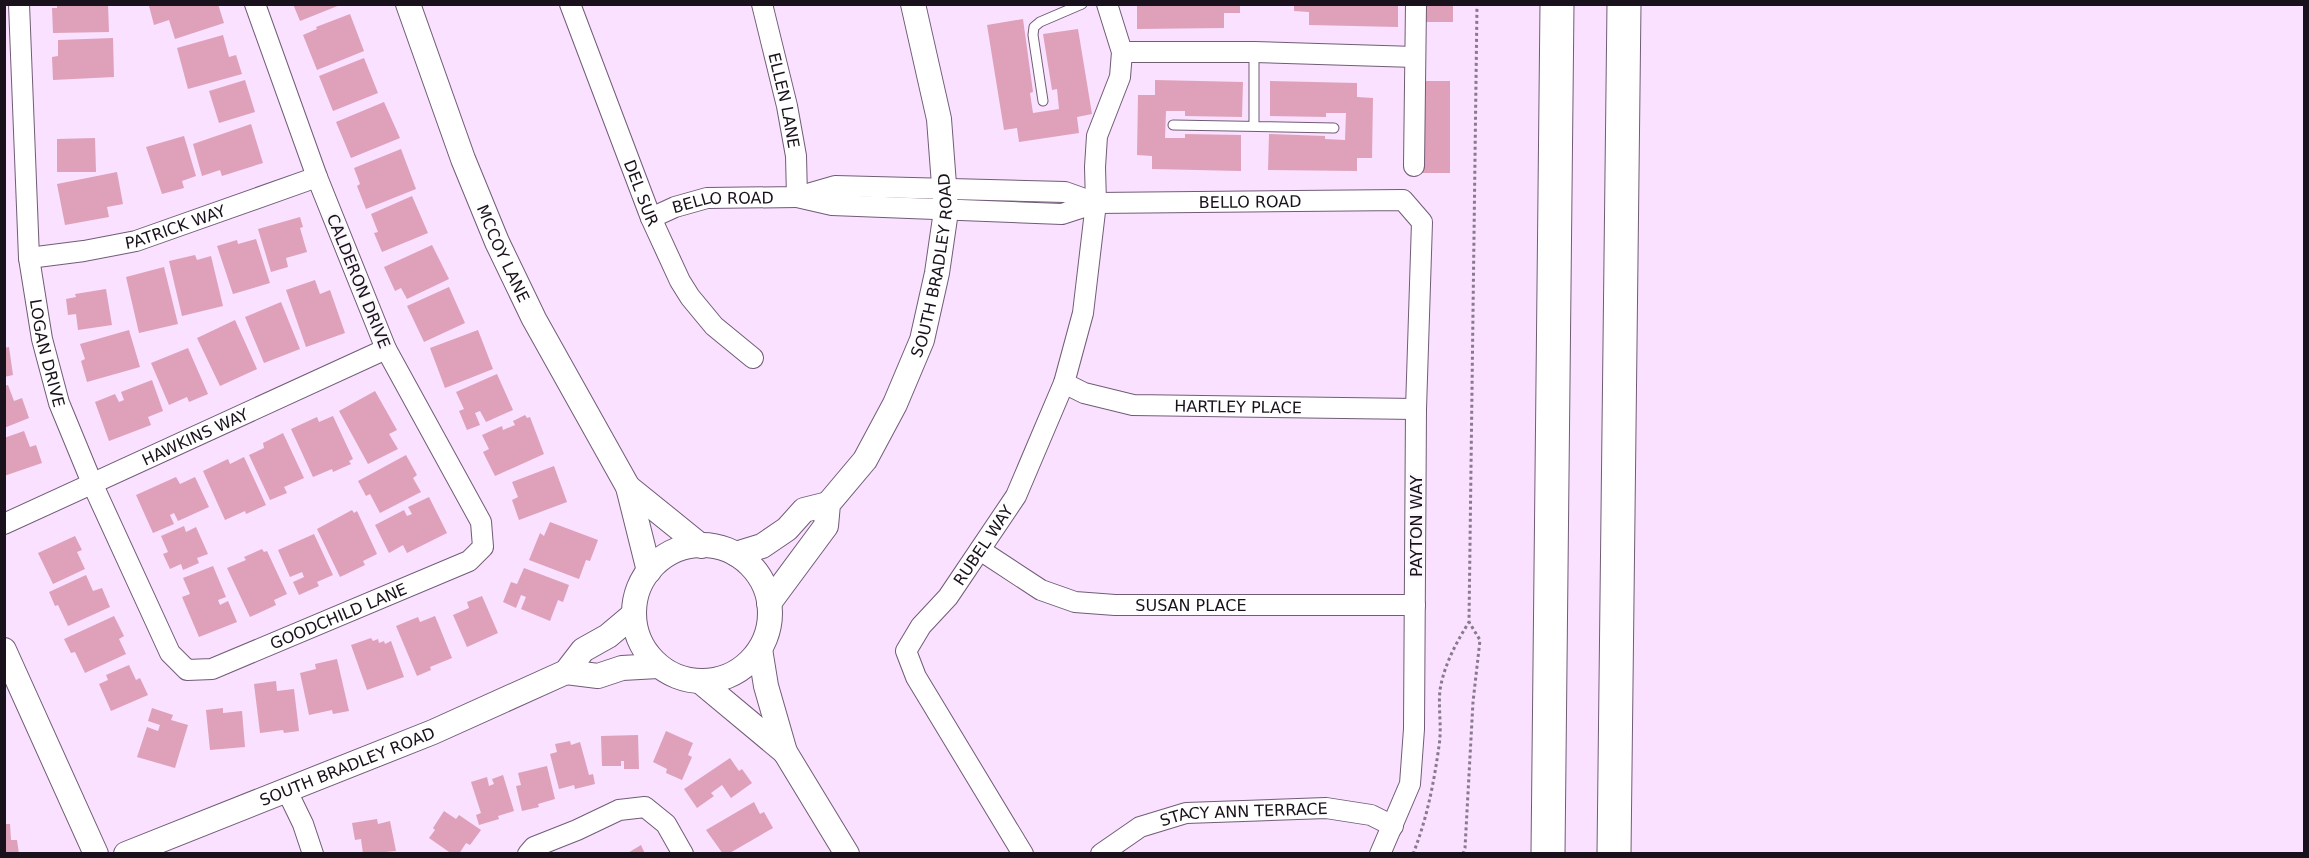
<svg xmlns="http://www.w3.org/2000/svg" width="2309" height="858" font-family="'DejaVu Sans',sans-serif">
<rect width="100%" height="100%" fill="#f9e1ff"/>
<path fill="#dea1b9" d="M57,4H108L109,32L53,33L52,8H57Z
M155,4H218L224,23L175,39L169,20L154,25L149,6Z
M293,4H340V5L300,21Z
M1137,4H1240V13H1224V28L1137,29Z
M1294,4H1398V27L1309,25V12L1294,11Z
M1425,4H1453V22H1425Z
M350,14L364,51L317,70L303,35L317,29L316,27Z
M1023,19L1033,92L1030,93L1033,113L1059,109L1057,89L1052,90L1043,34L1078,29L1092,114L1077,117L1079,133L1019,142L1017,128L1004,130L987,25Z
M223,35L229,57L236,55L242,74L188,89L177,48Z
M113,38L114,77L53,80L52,57L58,56V40Z
M364,58L378,93L333,111L319,76Z
M245,80L255,112L219,123L209,91Z
M1155,80L1243,82L1242,117L1185,116V111H1166L1165,138H1185V134L1241,135V171L1152,169V156L1137,155L1138,95H1155Z
M1270,81L1357,83V97L1373,98L1372,158H1357V171L1268,170L1269,134L1325,136V139L1345,140L1346,113H1326V117L1270,116Z
M1423,81H1450V173H1423Z
M384,102L400,138L351,158L336,122Z
M251,124L263,163L222,176L220,170L202,176L193,144Z
M184,136L196,176L182,181L184,188L162,194L146,147Z
M95,138L96,172H57V139Z
M401,149L416,189L366,209L357,186L360,184L354,168Z
M117,172L123,204L107,207L109,217L65,225L57,184Z
M412,196L428,233L382,252L374,233L378,232L371,214Z
M300,217L303,227L300,228L307,252L286,258L288,267L271,272L258,229Z
M256,239L270,283L233,294L217,246L237,240L238,244Z
M432,245L449,279L407,299L401,288L395,291L384,267Z
M195,255L197,260L211,256L223,306L182,316L169,261Z
M164,267L178,324L139,333L126,277Z
M315,280L320,294L330,290L345,333L306,347L286,290Z
M449,287L465,323L424,342L407,306Z
M106,289L112,325L78,330L76,314L68,315L66,299L76,297L75,294Z
M281,302L300,349L264,363L245,317Z
M235,320L257,369L220,386L197,338Z
M129,330L140,367L87,382L81,361L85,359L80,344Z
M478,330L493,369L445,388L430,348Z
M9,347L13,375L4,377V348Z
M188,348L208,394L189,402L187,397L169,405L151,363Z
M497,374L513,410L486,422L480,411L475,413L480,425L467,430L459,411L464,409L456,392Z
M152,380L163,411L148,417L151,425L109,441L95,402L115,394L119,402L124,400L121,392Z
M8,385L14,401L22,398L29,418L4,428V386Z
M375,391L397,430L389,434L398,449L368,464L339,411Z
M525,415L527,418L530,417L544,454L495,476L483,452L489,449L482,435L502,426L503,430L515,425L513,421Z
M333,416L353,459L349,461L351,464L333,472L332,469L313,477L291,429L317,417L319,422Z
M24,431L30,447L36,445L42,463L4,476V438Z
M283,433L304,478L284,487L287,493L270,500L249,455L264,448L263,443Z
M406,455L417,475L413,478L421,492L380,513L370,494L366,496L358,481Z
M244,457L266,505L246,514L245,511L225,520L203,471L228,459L230,464Z
M554,466L567,502L519,520L512,500L518,497L512,482Z
M176,477L180,484L195,477L209,507L178,521L174,513L170,515L174,524L153,533L136,495Z
M429,497L447,533L407,553L403,545L389,553L375,525L404,510L407,516L412,514L408,507Z
M352,510L354,513L357,511L377,554L363,561L365,565L340,577L317,529Z
M550,522L598,540L590,561L586,560L579,579L529,560L540,533L544,536Z
M184,526L186,532L196,527L208,554L197,558L199,563L183,570L181,564L170,569L163,554L168,552L161,536Z
M314,534L333,575L317,582L319,586L299,595L293,582L304,577L302,572L290,577L278,550Z
M75,536L82,550L77,552L85,569L53,584L38,553Z
M262,549L264,552L267,551L287,594L274,600L276,605L250,617L227,568L246,560L244,557Z
M213,566L226,597L218,600L220,605L228,601L237,622L199,637L182,597L190,594L183,578Z
M524,568L569,585L563,602L558,600L550,621L521,609L526,597L521,595L516,608L503,602L511,582L517,584Z
M86,575L93,591L102,588L110,607L68,626L58,605L55,606L49,592Z
M482,596L498,633L467,647L453,615L469,608L467,602Z
M114,616L124,636L119,639L126,654L85,673L75,652L71,653L64,639Z
M435,616L452,658L430,667L431,670L417,676L396,626L418,617L420,622Z
M371,638L373,641L378,639L379,643L384,641L385,644L391,641L404,677L367,690L351,645Z
M337,659L349,711L333,714L332,710L309,715L300,673L316,669L315,664Z
M129,665L136,680L140,678L148,695L111,711L99,684L108,680L106,675Z
M276,681L277,691L294,689L299,731L284,733L283,730L260,733L254,684Z
M152,708L173,715L171,720L188,725L175,768L137,757L147,727L158,731L160,725L148,721Z
M223,708V713L242,711L245,747L210,750L206,710Z
M666,731L693,743L688,755L692,757L682,780L666,773L667,769L653,762Z
M638,735L639,769H624V761H621V766H602L601,736Z
M570,741L571,745L580,742L589,775L593,774L595,784L575,789L574,785L559,789L550,754L557,752L555,744Z
M730,758L739,771L742,769L752,783L731,798L722,785L711,793L714,796L697,808L684,789Z
M547,766L555,799L538,804L539,807L522,811L516,786L521,785L518,773Z
M503,775L514,811L498,816L499,819L479,825L476,815L481,813L471,782L487,777L489,786L494,784L492,779Z
M754,802L760,814L764,812L773,828L728,854H723L706,830Z
M444,811L456,819L459,815L481,830L470,845L466,843L459,854H452L429,838L435,830L433,828Z
M377,819L378,824L390,821L396,851L363,854L361,839L355,840L352,823Z
M4,824H10L11,840H17L19,854H4Z
M641,845L645,854H626Z"/>
<g fill="none" stroke-linecap="round" stroke-linejoin="round">
<defs>
<path id="service" d="M1254,52V126
M1043,101L1033,35L1034,27L1040,22L1082,4
M1173,125L1334,128"/>
<g id="minor">
<path id="s1" d="M19,4L29,258L42,339L59,403L92,483L170,653L187,670L212,669L469,561L483,547L481,522L386,349L317,177L255,4"/>
<path id="s2" d="M570,4L651,218L680,281L690,297L714,326L753,358"/>
<path id="s3" d="M762,4L787,106L796,156L797,197"/>
<path d="M1122,52H1254L1415,57"/>
<path d="M1414,166L1416,4"/>
<path id="s4" d="M797,197L832,205L1062,214L1096,203L1403,200L1422,222L1416,409L1414,729L1410,784L1380,854"/>
<path id="s5" d="M651,218L675,207L707,198L797,197L835,186L1065,192L1096,203"/>
<path id="s6" d="M29,258L84,251L136,241L317,177"/>
<path id="s7" d="M1064,383L1084,393L1133,405L1416,409"/>
<path id="s8" d="M4,524L386,349"/>
<path id="s9" d="M980,550L1041,590L1075,602L1115,605H1415"/>
<path d="M286,789L303,824L313,854"/>
<path d="M528,854L534,847L577,830L619,810L645,807L666,824L683,854"/>
<path id="s10" d="M1023,854L916,677L906,651L921,626L948,597L1016,496L1064,383L1083,313L1096,203L1095,167L1097,136L1120,77L1122,52L1107,4"/>
<path id="s11" d="M1101,854L1140,827L1186,813L1326,808L1371,815L1393,826"/>
</g>
<g id="tertiary">
<path id="s12" d="M408,4L463,159L497,242L534,319L628,487L649,571"/>
<path d="M628,487L701,546"/>
<circle cx="702" cy="613" r="68"/>
<path d="M736,554L762,546L787,529L804,510L828,504"/>
<path id="s13" d="M769,603L826,526L828,504L865,460L895,404L922,340L937,273L946,211L939,119L913,4"/>
<path d="M760,649L766,686L785,752L847,854"/>
<path d="M4,650L96,854"/>
<path d="M566,672L598,676L622,668L658,666"/>
<path d="M701,682L785,752"/>
<path id="s14" d="M126,854L433,732L566,672L583,650L608,636L633,615"/>
</g>
<path id="motorway" d="M1548,854L1557,4
M1614,854L1624,4"/>
</defs>
<use href="#service" stroke="#715c76" stroke-width="11"/>
<use href="#minor" stroke="#715c76" stroke-width="22"/>
<use href="#tertiary" stroke="#715c76" stroke-width="26"/>
<use href="#motorway" stroke="#715c76" stroke-width="35"/>
<path stroke="#89798d" stroke-width="3" stroke-dasharray="3 3" stroke-linecap="butt" d="M1413,854C1427,819 1434,782 1439,746C1442,727 1438,708 1440,690C1444,665 1456,643 1469,622L1477,4
M1463,854L1465,848L1473,702L1480,640L1469,622"/>
<use href="#service" stroke="#fff" stroke-width="9"/>
<use href="#minor" stroke="#fff" stroke-width="20"/>
<use href="#tertiary" stroke="#fff" stroke-width="24"/>
<use href="#motorway" stroke="#fff" stroke-width="33"/>
</g>
<g text-anchor="middle" stroke-width="4.5" stroke-linejoin="round" paint-order="stroke">
<g font-size="16" fill="#19111b" stroke="#faf6fc">
<text dy="6" stroke="none"><textPath href="#s3" startOffset="99">ELLEN LANE</textPath></text>
<text dy="6" stroke="none"><textPath href="#s2" startOffset="202">DEL SUR</textPath></text>
<text dy="6" stroke="none"><textPath href="#s4" startOffset="456">BELLO ROAD</textPath></text>
<text dy="6" stroke="none"><textPath href="#s5" startOffset="75">BELLO ROAD</textPath></text>
<text dy="6" stroke="none"><textPath href="#s6" startOffset="150">PATRICK WAY</textPath></text>
<text dy="6" stroke="none"><textPath href="#s12" startOffset="267">MCCOY LANE</textPath></text>
<text dy="6" stroke="none"><textPath href="#s13" startOffset="384">SOUTH BRADLEY ROAD</textPath></text>
<text transform="translate(359 281) rotate(68)" y="6">CALDERON DRIVE</text>
<text dy="6" stroke="none"><textPath href="#s1" startOffset="351">LOGAN DRIVE</textPath></text>
<text dy="6" stroke="none"><textPath href="#s7" startOffset="178">HARTLEY PLACE</textPath></text>
<text dy="6" stroke="none"><textPath href="#s8" startOffset="210">HAWKINS WAY</textPath></text>
<text transform="translate(1416 526) rotate(-90)" y="6">PAYTON WAY</text>
<text dy="6" stroke="none"><textPath href="#s10" startOffset="366">RUBEL WAY</textPath></text>
<text dy="6" stroke="none"><textPath href="#s9" startOffset="225">SUSAN PLACE</textPath></text>
<text dy="6" stroke="none"><textPath href="#s1" startOffset="862">GOODCHILD LANE</textPath></text>
<text dy="6" stroke="none"><textPath href="#s14" startOffset="238">SOUTH BRADLEY ROAD</textPath></text>
<text dy="6" stroke="none"><textPath href="#s11" startOffset="153">STACY ANN TERRACE</textPath></text>
</g>
</g>
<rect width="2309" height="858" fill="none" stroke="#19111b" stroke-width="12"/>
</svg>
